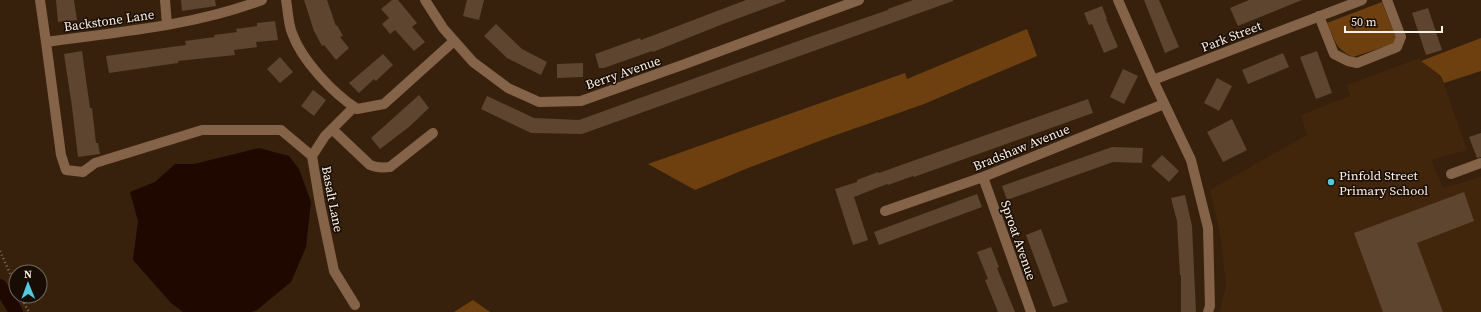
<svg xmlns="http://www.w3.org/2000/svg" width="1481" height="312" font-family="'Source Serif 4',serif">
<rect width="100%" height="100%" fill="#37210d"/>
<path fill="#42260c" d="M1420,58L1421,61L1441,76L1467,150L1431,160L1443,188L1481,177V312H1220L1226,286L1221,238L1210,190L1307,135L1301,115L1350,96L1347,85Z"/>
<path fill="#6e4010" d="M1382,2L1396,38L1393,44L1353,57C1335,49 1335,40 1327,23Z
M1027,29L1037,56L924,104L822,140L748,168L695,190L648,164L905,73L907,79Z
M1481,38V71L1444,83L1441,76L1421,61Z
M473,300L490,312H454Z"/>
<path fill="#1e0800" d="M259,148L289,156L299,169L311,202L306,247L291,282L257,310L251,312H183L171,303L133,260L138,221L130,192L155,182L175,164H194Z"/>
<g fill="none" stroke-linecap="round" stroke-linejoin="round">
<path stroke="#1e0800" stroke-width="14" d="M0,286L16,312"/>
</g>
<path fill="#5d4530" d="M56,0H74L77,20L58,22Z
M181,0H215L216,6L182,11Z
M304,0H327L336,26L337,25L343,36L340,37L349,48L336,60L324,45L322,46L314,31Z
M392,0H398L417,23L412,27L425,42L414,51L395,30L390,34L382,24L389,18L381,9Z
M467,0H484L479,20L463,16Z
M746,0H785V1L723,24L653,52L652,51L604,68H599L595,54L640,38L641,40Z
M913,0H953V1L582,134L531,133L481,109L487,96L534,118L579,120L815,35L888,10V9Z
M1144,0H1159L1179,47L1165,53Z
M1249,0H1302L1238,26L1230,8Z
M1102,6L1107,19H1106L1118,47L1104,53L1092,24L1089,25L1084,13Z
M1428,8L1442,50L1426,55L1412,13Z
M275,21L278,40L256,42L257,47L234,50L235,55L178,61V63L109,73L106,56L186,45L185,41L215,37L214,35L237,32L236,29L257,26V23Z
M496,24L522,49L547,62L541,75L507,58L484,36Z
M82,51L90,108H92L96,143H98L100,154L78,157L72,107L64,54Z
M1317,51L1332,93L1316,99L1300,57Z
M1283,53L1289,67L1248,84L1242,70Z
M383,54L393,65L376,81L374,79L359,93L349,83Z
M280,57L293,72L280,83L267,69Z
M583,63V77L557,78V64Z
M1123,69L1138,76L1124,104L1110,97Z
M1217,78L1232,86L1219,111L1204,103Z
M313,90L326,100L314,116L301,106Z
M419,95L429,108L409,127L380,149L371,138Z
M1088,99L1093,113L914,177L913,176L888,185L887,184L854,197L868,240L853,245L835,189L857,182V180L878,172L879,173L904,164Z
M1232,119L1247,150L1223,162L1207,132Z
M1481,133V157L1477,158L1469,137Z
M1112,147L1143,148L1142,163L1113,162L1007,200L1002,186Z
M1162,155L1179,171L1169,182L1151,166Z
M1464,192L1474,221L1417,243L1443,312H1383L1354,233Z
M977,194L982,207L879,245L874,232Z
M1185,195L1192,226L1196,312H1181V275H1180L1177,221L1171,198Z
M1041,229L1068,302L1053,307L1026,235Z
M991,247L999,267L997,268L1015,312H998L985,280L988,279L977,252Z"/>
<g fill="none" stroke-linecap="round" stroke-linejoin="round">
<path stroke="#857261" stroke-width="2.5" stroke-dasharray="1 3" stroke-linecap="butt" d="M0,251L16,287
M20,296L29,312"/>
<path stroke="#846348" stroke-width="10" d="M40,0L46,42C118,32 193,26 262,0
M165,0L167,25
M286,0C288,10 288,23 292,33C302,61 333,93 357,109L384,104L454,41
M425,0L443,28L473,62L508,88L539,102L581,101L685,64L859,0
M1118,0L1153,80L1191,160L1208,228L1210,306L1208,312
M1319,16L1334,54L1348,61L1357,63L1397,47L1401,37L1387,0
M46,42L61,155L66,170L83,172L95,163L202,130H281L312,156
M1153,80L1362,0
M354,107L325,136L312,156L320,204L334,271L355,305
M332,129L370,165C377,168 382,168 390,167L433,133
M1451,174L1481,163
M983,177L1031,312
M885,211L983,177L1164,104"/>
</g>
<circle fill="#54cade" stroke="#170d05" stroke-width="1.5" cx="1331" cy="182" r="4"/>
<g text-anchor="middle" stroke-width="3" stroke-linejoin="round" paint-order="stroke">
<g font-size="13" fill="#fff0e4" stroke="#170d05">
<text transform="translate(109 20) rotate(-8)" y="5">Backstone Lane</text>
<text transform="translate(1231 36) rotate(-21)" y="5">Park Street</text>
<text transform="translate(623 72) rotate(-19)" y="5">Berry Avenue</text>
<text transform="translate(1021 147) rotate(-22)" y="5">Bradshaw Avenue</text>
<text transform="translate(333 199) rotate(79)" y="5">Basalt Lane</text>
<text transform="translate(1019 240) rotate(71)" y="5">Sproat Avenue</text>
</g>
<g font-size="13" fill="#fff0e4" stroke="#170d05" text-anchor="start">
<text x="1339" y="180">Pinfold Street<tspan x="1339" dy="15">Primary School</tspan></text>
</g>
</g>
<g transform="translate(28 284) rotate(359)"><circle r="19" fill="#170d05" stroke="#74685e"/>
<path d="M0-3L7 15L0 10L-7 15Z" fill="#54cade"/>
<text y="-6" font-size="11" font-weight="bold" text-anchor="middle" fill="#fff0e4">N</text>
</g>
<path d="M1345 26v6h97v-6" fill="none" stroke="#fff0e4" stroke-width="2"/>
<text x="1351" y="26" font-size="12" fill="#fff0e4" stroke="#170d05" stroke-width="3" paint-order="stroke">50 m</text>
</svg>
